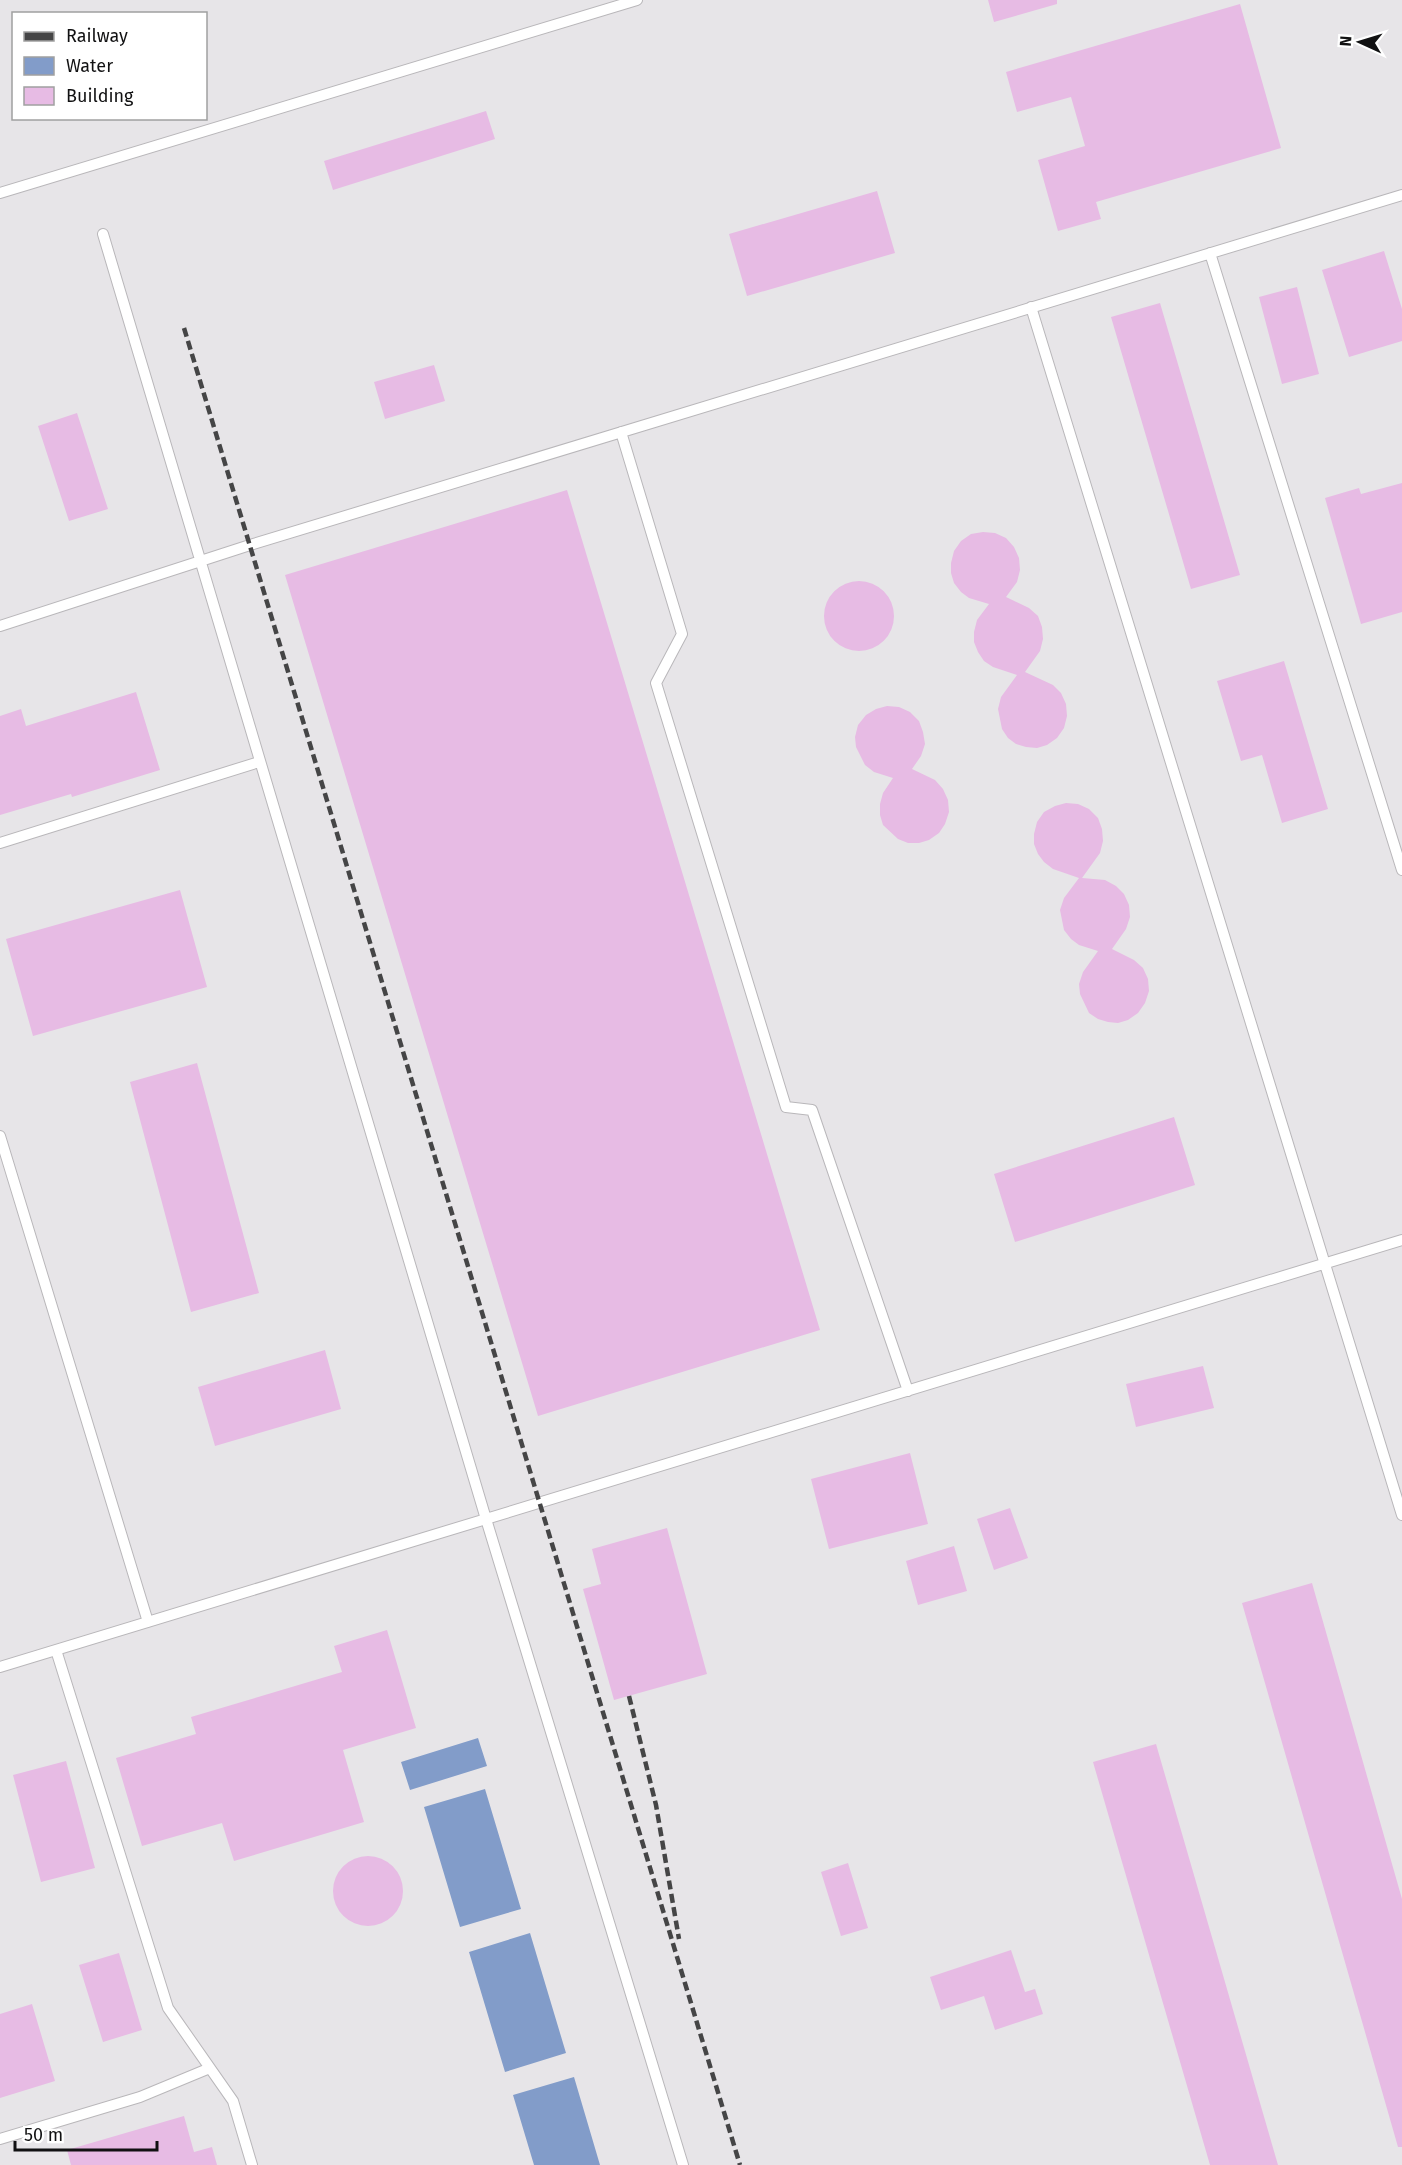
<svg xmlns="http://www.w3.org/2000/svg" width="1402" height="2165" font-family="'Fira Sans',sans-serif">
<rect width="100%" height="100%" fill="#e7e5e8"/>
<path fill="#829cc9" d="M478,1738L487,1766L410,1790L401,1762Z
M485,1789L521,1909L460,1927L424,1807Z
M530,1933L566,2053L505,2072L469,1952Z
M574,2077L600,2165H534L513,2095Z"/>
<path fill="#e7bbe4" d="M988,0H1057V4L994,22Z
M1240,4L1281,148L1096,202L1101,219L1058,231L1038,160L1085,146L1071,97L1017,112L1006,72Z
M486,111L495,139L333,190L324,161Z
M877,191L895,253L747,296L729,234Z
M1384,251L1402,309V341L1349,357L1322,270Z
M1297,287L1319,374L1282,384L1259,297Z
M1160,303L1240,575L1191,589L1111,317Z
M434,365L445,401L385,419L374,382Z
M77,413L108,509L69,521L38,426Z
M1402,483V612L1361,624L1325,498L1359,488L1361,494Z
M567,490L820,1330L538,1416L285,575Z
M983,532L995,533L1006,538L1014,547L1019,558L1020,570L1017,582L1006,597L1029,608L1038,616L1042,627L1043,639L1040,651L1025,672L1053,685L1061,693L1066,704L1067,716L1064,728L1057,738L1047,745L1037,748L1026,747L1016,744L1008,738L1002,729L998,709L1001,697L1017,675L993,667L984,661L978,652L974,642V632L977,620L989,604L969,598L961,592L954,583L951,573V563L954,551L961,541L971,534Z
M824 616a35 35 0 1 1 70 0a35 35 0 1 1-70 0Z
M1284,661L1328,809L1282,823L1262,755L1241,761L1217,681Z
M136,692L160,770L72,797L71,794L0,815V716L21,709L26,726Z
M887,706L899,707L910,712L919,721L923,732L925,744L921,756L912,769L935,780L943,789L948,800L949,812L945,824L939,833L929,840L919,843H908L898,839L883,825L880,815V804L883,793L893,778L874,772L865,765L856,747L855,737L858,725L866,715L876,709Z
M1066,803L1078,804L1089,809L1098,818L1102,829L1103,841L1100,853L1082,878L1105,880L1116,886L1124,894L1129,905L1130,917L1126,929L1112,949L1134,960L1143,968L1148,979L1149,991L1145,1003L1138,1013L1128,1020L1118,1023L1108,1022L1098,1019L1089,1013L1080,994L1079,984L1083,972L1098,951L1079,945L1071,939L1064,930L1060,910L1064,898L1079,878L1053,869L1044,862L1038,854L1034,844V834L1037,822L1044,812L1055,806Z
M180,890L207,987L33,1036L6,939Z
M197,1063L259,1293L191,1312L130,1082Z
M1174,1117L1195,1185L1015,1242L994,1174Z
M325,1350L341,1409L215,1446L198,1387Z
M1203,1366L1214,1408L1136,1427L1126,1384Z
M910,1453L928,1524L829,1549L811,1479Z
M1010,1508L1028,1558L994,1570L977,1519Z
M667,1528L707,1674L614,1700L583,1589L601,1584L592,1549Z
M954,1546L967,1591L918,1605L906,1561Z
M1312,1583L1402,1899V2147H1398L1242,1603Z
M387,1630L416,1728L343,1750L364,1822L234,1861L222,1823L142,1846L116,1758L196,1734L191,1717L342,1672L334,1646Z
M1156,1744L1278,2165H1210L1093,1762Z
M66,1761L95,1868L41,1882L13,1775Z
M333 1891a35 35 0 1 1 70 0a35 35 0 1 1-70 0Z
M848,1863L868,1928L841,1936L821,1872Z
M1011,1950L1025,1992L1035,1989L1043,2014L995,2030L984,1996L941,2010L930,1977Z
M119,1953L142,2030L103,2042L79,1965Z
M32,2004L55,2081L0,2098V2014Z
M184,2116L194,2152L212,2147L217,2165H71L67,2150Z"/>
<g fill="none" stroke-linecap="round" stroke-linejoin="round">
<defs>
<path id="service" d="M0,193L637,0
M103,234L486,1519L683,2165
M1210,253L1402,870
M1031,307L1402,1515
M621,432L682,634L656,683L786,1107L812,1110L908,1391
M0,626L250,545L1402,195
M0,843L259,762
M0,1136L148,1622
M56,1650L168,2008L233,2101L252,2165
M0,1667L1402,1240
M0,2139L140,2097L210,2068"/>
</defs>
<use href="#service" stroke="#b9b7ba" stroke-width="12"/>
<use href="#service" stroke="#fff" stroke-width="10"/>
<path stroke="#454546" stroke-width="4.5" stroke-dasharray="9 4.5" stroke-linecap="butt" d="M184,328L740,2165
M629,1696L656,1805L679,1939"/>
</g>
<rect x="12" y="12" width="195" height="108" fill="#ffffff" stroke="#a0a0a0" stroke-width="1.5"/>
<rect x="24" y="32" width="30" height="9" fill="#454546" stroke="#a0a0a0" stroke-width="1.5"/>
<text x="66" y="42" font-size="18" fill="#111112">Railway</text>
<rect x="24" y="57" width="30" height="18" fill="#829cc9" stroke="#a0a0a0" stroke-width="1.5"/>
<text x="66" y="72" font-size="18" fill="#111112">Water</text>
<rect x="24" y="87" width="30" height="18" fill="#e7bbe4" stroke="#a0a0a0" stroke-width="1.5"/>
<text x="66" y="102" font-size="18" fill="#111112">Building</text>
<g transform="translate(1360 42) rotate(274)" stroke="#ffffff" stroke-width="4.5" paint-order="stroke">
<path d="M0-4.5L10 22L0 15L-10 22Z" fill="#111112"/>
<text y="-9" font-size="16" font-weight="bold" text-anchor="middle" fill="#111112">N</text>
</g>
<path d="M15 2141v9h142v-9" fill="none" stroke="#111112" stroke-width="3"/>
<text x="24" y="2141" font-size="18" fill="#111112" stroke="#ffffff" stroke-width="4.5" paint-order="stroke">50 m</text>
</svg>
